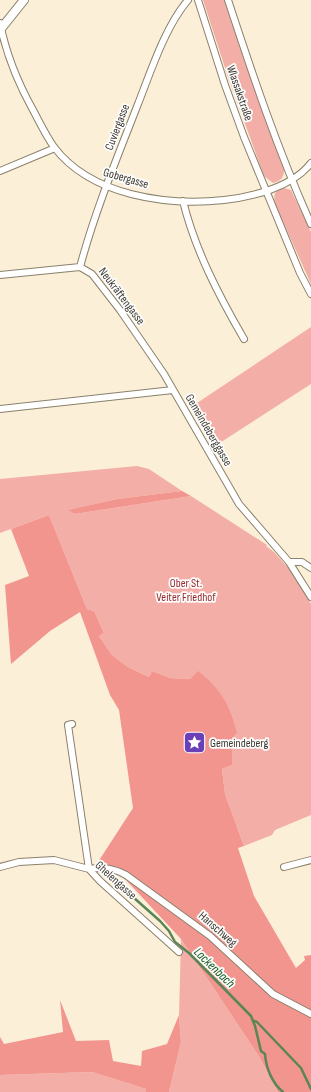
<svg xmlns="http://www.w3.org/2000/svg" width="311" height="1092" font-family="'Sofia Sans Condensed',sans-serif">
<rect width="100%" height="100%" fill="#fbefd8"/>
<path fill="#f4aea8" d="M203,0H225L284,169C284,178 281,181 273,183L264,176L228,77Z
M284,188L291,190L311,232V284L275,204C273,195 275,189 284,188Z
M311,327V384L215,446L191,407Z
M137,466L149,469L182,491L117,499L69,510L75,514L191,496L267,545L266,546L274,552L290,570L311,604V815L275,830L272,835L244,846L225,794L222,769L232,765V737L195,675L190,679L170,678L152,671L149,677L128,667L112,655L99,636L104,633L94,611L87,609L49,515L0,533V479Z
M181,939L260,1058L278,1092H169L181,1042L179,1015Z
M92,1072L146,1089V1092H0V1075Z"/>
<path fill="#f3958f" d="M182,491L191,496L75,514L68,510L117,499Z
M49,515L87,609L94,611L104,633L99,636L112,655L128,667L149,677L152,671L170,678L190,679L198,671C221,689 230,705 237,733L232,738V765L222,769L225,794L244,846L238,848L254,896L296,968L305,960L304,956L311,955V1092H278L260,1058L181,939L126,880L98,862L133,808L119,710L110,695L80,612L50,631L11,664L5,585L29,576L11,529Z
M60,1000L76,1041L109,1040L113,1061L141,1066L142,1051L167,1044L179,1015L181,1042L169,1092H146V1089L92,1072L0,1075V1037L4,1044L63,1032Z"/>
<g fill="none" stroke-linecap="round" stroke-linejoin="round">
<path stroke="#5a8656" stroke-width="2.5" d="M106,873L160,921L169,931L175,942L189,953L251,1016L255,1026L261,1051L265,1054C266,1068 272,1083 283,1092
M254,1021L257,1022L301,1068L311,1089"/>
<defs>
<path id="minor" d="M198,0L225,85L244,137L300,273L311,294
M228,0C253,76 278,151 311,224
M0,23C6,54 18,83 33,110C40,123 46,136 54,147C91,196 167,206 224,200C252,197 293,187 311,163
M0,171L55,148
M183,201C195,250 219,296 244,339
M80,267C95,211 117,158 138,104C151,71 165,27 188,0
M0,275L80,267L92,274L120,310L164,374L239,504L289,562L311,597
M0,409L173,390
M289,562H302L311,568
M72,724L68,725L89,869
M0,867L19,862L54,860L89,869L100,881L179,952
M284,867L311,860
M89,869C104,867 113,868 126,875L210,936L273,994L311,1014"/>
<path id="tertiary" d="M0,30L24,0"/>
</defs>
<use href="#minor" stroke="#8a806b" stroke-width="8"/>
<use href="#tertiary" stroke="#8a806b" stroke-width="10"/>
<use href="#minor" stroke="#fff" stroke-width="6"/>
<use href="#tertiary" stroke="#fff" stroke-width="8"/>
</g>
<defs>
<symbol id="sight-square" viewBox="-11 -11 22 22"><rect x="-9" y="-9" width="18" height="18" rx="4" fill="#6940b8" stroke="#fdfdfd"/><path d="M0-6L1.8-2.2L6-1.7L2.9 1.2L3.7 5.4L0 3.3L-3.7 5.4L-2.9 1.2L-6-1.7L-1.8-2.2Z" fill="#fff"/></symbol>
</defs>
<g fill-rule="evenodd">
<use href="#sight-square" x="182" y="730" width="25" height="25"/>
</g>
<g text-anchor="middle" stroke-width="3.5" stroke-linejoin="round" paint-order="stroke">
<g font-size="12" fill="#3d3930" stroke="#fdfdfd">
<text transform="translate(240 93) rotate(71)" y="4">Wlassakstraße</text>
<text transform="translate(117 127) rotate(-69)" y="4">Cuviergasse</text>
<text transform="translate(126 178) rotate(16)" y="4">Gobergasse</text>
<text transform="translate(122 296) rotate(53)" y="4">Neukräftengasse</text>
<text transform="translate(209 430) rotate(60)" y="4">Gemeindeberggasse</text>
<text transform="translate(116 880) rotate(42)" y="4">Ghelengasse</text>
<text transform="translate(218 929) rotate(41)" y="4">Hanschweg</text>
</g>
<g font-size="12" fill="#96292b" stroke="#fdfdfd">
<text x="186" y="587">Ober St.<tspan x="186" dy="14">Veiter Friedhof</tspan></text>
</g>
<g font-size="12" fill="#3d3930" stroke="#fdfdfd" text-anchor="start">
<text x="210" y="747">Gemeindeberg</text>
</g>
<g font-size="13" font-style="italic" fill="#16591a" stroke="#fdfdfd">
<text transform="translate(215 967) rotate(44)" y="5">Lackenbach</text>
</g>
</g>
</svg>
